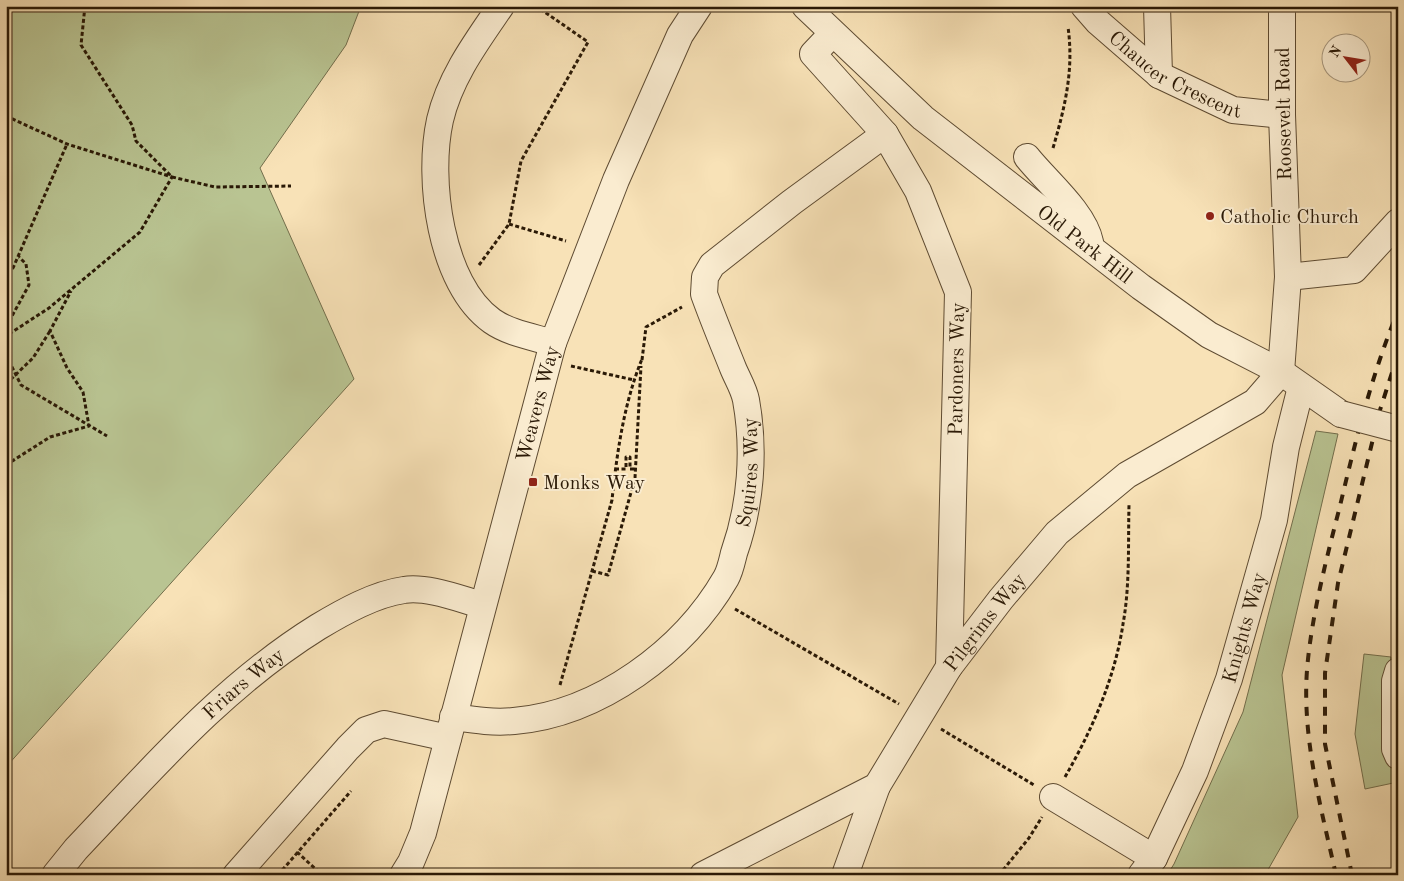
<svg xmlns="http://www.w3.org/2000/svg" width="1404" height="881" font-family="'Old Standard TT',serif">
<rect width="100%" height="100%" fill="#f8e2b7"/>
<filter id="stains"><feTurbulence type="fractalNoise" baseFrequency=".004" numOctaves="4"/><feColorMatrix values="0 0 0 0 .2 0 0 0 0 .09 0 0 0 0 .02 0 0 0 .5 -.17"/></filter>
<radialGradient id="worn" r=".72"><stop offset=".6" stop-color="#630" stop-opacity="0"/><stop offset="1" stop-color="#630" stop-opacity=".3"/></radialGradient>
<path fill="#b9c492" stroke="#726e4c" d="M6,6H361L346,45L260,168L354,379L6,767Z
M1316,431L1338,434L1282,675L1298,817L1265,875H1167L1174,864L1243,712Z
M1364,654L1391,657L1384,738L1398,778V782L1365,789L1355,734Z"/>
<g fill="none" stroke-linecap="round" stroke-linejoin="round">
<defs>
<g id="minor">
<path d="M501,6C477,41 450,77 440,120C427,179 440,284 492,321C509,333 533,337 553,343"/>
<path id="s1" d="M805,6L923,118L1141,287L1209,335L1281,372L1341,414"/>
<path id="s2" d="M1084,6L1098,22L1159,75L1233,110L1282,115"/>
<path d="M1157,6L1159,75"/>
<path d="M832,34L813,54L885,134L918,191L958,292L949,667"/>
<path d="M1027,157C1046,181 1084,212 1090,242"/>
<path d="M1288,277L1354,270L1398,222"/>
<path d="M1281,372L1288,277L1282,115V6"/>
<path d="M1398,671L1395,681V749L1398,756"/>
<path id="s3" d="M453,717C474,720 493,723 514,721C599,714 684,651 726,578C730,571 732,561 734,553C751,505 755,450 746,400C744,389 737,378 733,368C723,343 713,319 704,294L705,277L712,265L792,202L885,134"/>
<path d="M1053,797L1154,858"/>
<path id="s4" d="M55,875L76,849C152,769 223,686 318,627C343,612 375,594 404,590C426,586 460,599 482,605"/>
<path d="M236,875L348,748L366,730L384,724L448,738"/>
<path id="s5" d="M403,875L411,862L423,833L553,343L616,180L680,35L699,6"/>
<path id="s6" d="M703,875L877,786L949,667L1001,599L1057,533L1127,475L1255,402L1281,372"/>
<path d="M845,875L877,786"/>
<path id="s7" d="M1141,875L1154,858L1195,771L1229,679L1274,520L1286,447L1301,387"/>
</g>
</defs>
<use href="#minor" stroke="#5e4b32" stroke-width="28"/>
<path stroke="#2a1906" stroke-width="3" stroke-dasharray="4 2.5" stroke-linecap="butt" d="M85,6L81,45L132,125L136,141L172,177L215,187L291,186
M6,116L67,144L172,177L140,232L49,308L6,336
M1053,148C1065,107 1074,70 1068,27
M509,224L566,241
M479,265L509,224L521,161L588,42L536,6
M6,270L13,268L67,144
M6,327L29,285L26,264L19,257
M6,355L21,385L107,436
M642,360L646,327L682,307
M571,366L634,380
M6,384L33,358L50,331
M6,465L50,437L89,426L83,392L67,368L50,331L71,291
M615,469H626V457H630V469H636
M592,571L608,575L635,478L641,366
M735,609L899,704
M560,685L612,500C617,452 624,403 642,359
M941,729L1034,785
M1065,777C1092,730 1115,678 1123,624C1130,586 1128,544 1129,505
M297,852L322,875
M278,875L351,791
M999,875L1029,838L1042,817"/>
<use href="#minor" stroke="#faecd0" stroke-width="26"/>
<path stroke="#2a1906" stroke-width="4" stroke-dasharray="9 9" stroke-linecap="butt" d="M1336,875C1321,808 1302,738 1307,670C1311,619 1326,560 1339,510C1355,443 1371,376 1398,311
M1352,875L1325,744V673L1338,583L1380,410L1398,354"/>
<defs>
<path id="minor-bridge" d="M1341,414L1398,429"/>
</defs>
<use href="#minor-bridge" stroke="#5e4b32" stroke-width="28" stroke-linecap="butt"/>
<use href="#minor-bridge" stroke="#faecd0" stroke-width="26"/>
</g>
<g fill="#8f2418" stroke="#faecd0" stroke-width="2">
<circle cx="1210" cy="216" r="5"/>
<rect x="528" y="477" width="10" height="10" rx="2.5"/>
</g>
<g text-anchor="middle" stroke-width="4" stroke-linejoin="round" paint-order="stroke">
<g font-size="20" fill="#2a1906" stroke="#faecd0">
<text dy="7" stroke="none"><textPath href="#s2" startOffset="116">Chaucer Crescent</textPath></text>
<text transform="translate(1283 114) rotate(-91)" y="7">Roosevelt Road</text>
<text dy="7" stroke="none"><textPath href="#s1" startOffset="368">Old Park Hill</textPath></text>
<text transform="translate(956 369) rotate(-89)" y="7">Pardoners Way</text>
<text dy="7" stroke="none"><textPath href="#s5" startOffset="491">Weavers Way</textPath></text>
<text dy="7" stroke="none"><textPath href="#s3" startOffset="435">Squires Way</textPath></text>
<text dy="7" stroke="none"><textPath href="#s6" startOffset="392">Pilgrims Way</textPath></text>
<text dy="7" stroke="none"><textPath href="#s7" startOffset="269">Knights Way</textPath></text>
<text dy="7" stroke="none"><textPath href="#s4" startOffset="269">Friars Way</textPath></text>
</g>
<g font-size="20" fill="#2a1906" stroke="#faecd0" text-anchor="start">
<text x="1220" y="223">Catholic Church</text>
<text x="543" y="489">Monks Way</text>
</g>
</g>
<rect width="1404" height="881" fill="none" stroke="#f8e2b7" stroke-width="25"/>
<rect x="8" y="8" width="1389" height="866" fill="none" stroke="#2a1906" stroke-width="2.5"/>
<rect x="12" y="12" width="1379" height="856" fill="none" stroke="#2a1906"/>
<g transform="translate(1346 58) rotate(301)"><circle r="24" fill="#faecd0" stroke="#a7987f"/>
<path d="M0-4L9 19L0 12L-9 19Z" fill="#8f2418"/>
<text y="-8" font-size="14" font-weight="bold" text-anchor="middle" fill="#2a1906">N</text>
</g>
<rect width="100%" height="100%" filter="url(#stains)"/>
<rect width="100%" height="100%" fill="url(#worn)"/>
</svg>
